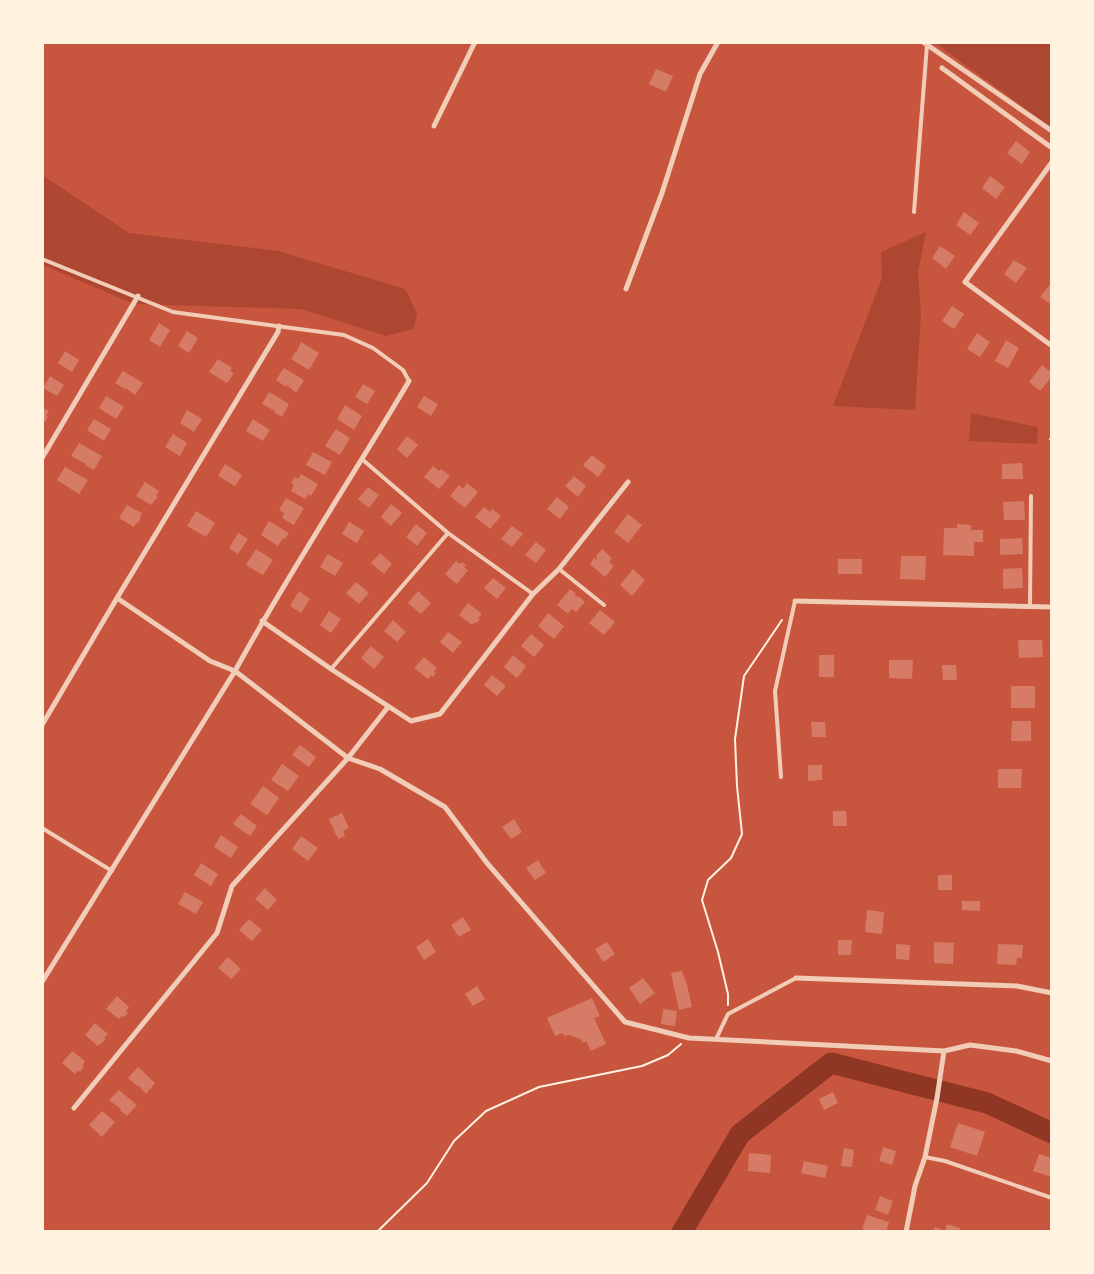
<svg xmlns="http://www.w3.org/2000/svg" width="1094" height="1274" font-family="'Exo 2',sans-serif">
<rect width="100%" height="100%" fill="#c8553d"/>
<path fill="#ae4732" d="M935,43H1051V127Z
M42,175L129,233L278,251L405,289L417,313L414,329L386,336L301,309L134,304L43,265Z
M926,232L918,273L921,312L915,410L833,406L882,278L881,252Z
M971,413L1038,427L1037,444L969,441Z"/>
<g fill="none" stroke-linecap="round" stroke-linejoin="round">
<path stroke="#8f3625" stroke-width="21" d="M682,1232L740,1134L831,1063L987,1103L1052,1133"/>
</g>
<path fill="#d67c66" d="M656,69L673,76L666,92L649,84Z
M1016,141L1030,152L1022,164L1007,153Z
M990,176L1005,187L996,199L982,188Z
M964,212L979,223L970,235L956,225Z
M940,246L955,256L946,269L932,258Z
M1014,260L1027,268L1016,283L1004,274Z
M1052,282V305L1040,297Z
M952,306L964,314L954,329L942,321Z
M159,323L170,330L160,347L149,340Z
M187,331L198,338L189,353L178,346Z
M977,333L990,342L980,357L967,349Z
M1006,340L1019,348L1008,368L995,361Z
M301,342L319,353L309,370L291,359L295,352L296,353Z
M65,351L79,360L72,372L58,363Z
M218,359L232,368L230,371L234,373L227,383L209,372Z
M1042,365L1052,373V377L1040,391L1029,382Z
M284,368L304,380L296,393L287,385L286,387L276,380Z
M123,371L143,383L135,395L126,388L125,389L115,383Z
M50,376L64,385L57,396L43,388Z
M363,384L375,391L367,404L355,397Z
M269,392L289,404L282,417L274,412L275,411L262,404Z
M106,396L124,407L116,419L99,408Z
M424,396L438,404L431,416L417,407Z
M345,405L362,416L354,430L337,419Z
M42,408L49,411L46,416L48,417L45,422L42,420Z
M187,410L202,419L194,432L180,423Z
M94,419L111,429L104,441L87,430Z
M253,419L270,430L263,441L246,431Z
M336,429L350,438L340,455L325,446Z
M173,434L187,443L180,456L165,447Z
M407,436L418,445L407,458L397,449Z
M79,443L102,456L94,470L85,465L86,464L71,456Z
M313,452L332,462L325,475L306,465Z
M592,455L606,466L598,477L583,465Z
M1022,463L1023,479H1002V464Z
M225,464L242,475L235,486L218,476Z
M433,466L439,471L441,469L450,476L439,489L424,477Z
M65,467L88,480L79,494L57,480Z
M301,474L318,484L311,496L309,494L305,499L291,491L294,485L291,483L295,477L298,479Z
M574,476L586,486L578,497L565,486Z
M145,482L159,491L156,496L158,497L151,505L136,496Z
M467,483L478,492L465,508L450,496L459,485L463,489Z
M368,487L379,495L369,508L358,499Z
M557,497L569,507L560,519L547,509Z
M286,498L304,508L294,525L282,518L284,513L279,510Z
M1024,501L1025,520H1004L1003,502Z
M391,504L402,513L391,526L381,517Z
M127,505L142,513L138,524L136,523L134,527L119,518Z
M484,507L490,512L492,509L501,516L490,529L475,517Z
M196,511L215,523L206,537L187,526Z
M628,514L642,525L628,543L614,532Z
M269,521L289,533L285,539L283,538L278,546L261,535Z
M349,522L364,531L357,543L342,534Z
M416,524L427,533L417,546L406,537Z
M957,524L971,525V530H983V542H974V556L943,555L944,528H957Z
M512,526L523,534L512,547L501,539Z
M238,533L248,539L238,554L229,548Z
M1022,538L1023,554L1000,555V539Z
M536,542L546,550L536,563L525,555Z
M256,549L273,560L263,575L246,565Z
M602,549L612,558L609,562L614,566L605,577L590,564L594,558L596,560L597,557L596,556Z
M380,553L392,564L384,574L371,563Z
M328,554L343,563L335,576L320,567Z
M901,556H926L925,580L900,579Z
M838,559H862V574H838Z
M456,561L460,564L462,562L466,565L464,567L468,570L457,584L445,574Z
M1022,568L1023,588L1003,589V569Z
M633,569L645,580L632,596L620,585Z
M493,578L506,588L497,599L484,588Z
M356,582L369,593L359,604L346,593Z
M570,589L576,594L575,596L577,597L578,596L585,602L576,612L572,609L568,614L557,605Z
M299,591L310,599L301,613L290,606Z
M418,591L431,603L421,614L408,603Z
M468,603L482,614L478,618L480,619L477,623L475,622L472,625L459,615Z
M600,610L615,622L604,635L589,623Z
M329,611L341,619L331,633L320,625Z
M548,613L564,626L554,639L538,626Z
M393,620L406,632L397,642L384,631Z
M448,632L462,642L453,653L440,642Z
M531,634L544,645L534,657L521,646Z
M1018,640H1042L1043,657L1019,658Z
M371,646L384,657L374,669L361,658Z
M513,655L526,666L517,678L504,667Z
M819,655H834V677H819Z
M424,657L437,668L434,671L436,673L433,677L431,675L428,679L414,668Z
M889,660H913L912,679L889,678Z
M942,665H956L957,680H943Z
M492,675L506,686L497,696L484,685Z
M1011,686H1035V708H1011Z
M1012,721H1031V741H1011Z
M811,722H825L826,737H812Z
M300,745L316,757L309,767L292,755Z
M282,764L299,776L288,791L271,780Z
M808,765H822V780L808,781Z
M998,769H1022L1021,788H998Z
M263,786L279,798L267,815L250,804Z
M833,811H846L847,826H833Z
M342,813L349,828L343,831L345,836L338,839L329,819Z
M241,814L257,826L250,836L233,824Z
M514,819L522,832L511,839L502,827Z
M221,835L238,847L231,858L214,847Z
M301,836L318,848L308,861L292,849Z
M538,860L546,873L535,880L526,868Z
M201,863L218,874L211,886L194,875Z
M938,875H952V890H938Z
M265,888L277,900L268,910L255,899Z
M185,892L203,902L196,914L178,904Z
M962,901H980V911L962,910Z
M867,910L884,912L882,934L865,932Z
M463,917L471,930L459,937L451,925Z
M249,919L262,930L252,941L239,930Z
M428,939L436,952L424,960L416,947Z
M838,940H852L851,955H838Z
M607,942L615,954L603,962L595,949Z
M934,942L954,943L953,964L934,963Z
M896,944L910,945L909,960L896,959Z
M998,944L1023,945L1022,958H1017L1016,965L997,964Z
M228,957L241,969L231,979L218,968Z
M682,971L687,985L692,1007L679,1010L671,973Z
M643,978L655,993L640,1004L629,988Z
M477,986L485,999L473,1006L465,994Z
M117,996L129,1007L126,1011L128,1013L124,1017L122,1016L119,1019L106,1009Z
M592,998L600,1016L594,1018L606,1044L591,1051L586,1041L583,1043L581,1039L568,1035L564,1036L563,1033L555,1036L547,1018Z
M663,1009L677,1011L675,1026L661,1024Z
M95,1023L108,1034L104,1038L106,1039L98,1046L85,1035Z
M72,1051L85,1061L82,1066L84,1067L80,1072L78,1070L75,1074L62,1063Z
M138,1067L155,1083L146,1094L138,1085L137,1086L128,1078Z
M119,1090L137,1105L127,1116L120,1110L121,1109L109,1100Z
M833,1092L838,1103L824,1110L819,1099Z
M102,1111L115,1122L102,1137L89,1125Z
M958,1123L985,1132L977,1156L950,1147Z
M883,1147L896,1151L892,1165L879,1161Z
M844,1148L854,1150L852,1167L841,1166Z
M749,1153L771,1155L770,1173L748,1171Z
M1039,1154L1052,1158V1177L1033,1171Z
M804,1161L828,1166L825,1178L801,1173Z
M880,1196L893,1201L888,1215L875,1210Z
M867,1215L889,1222L886,1232H870L862,1229Z
M947,1224L960,1228L959,1232H933L935,1227L945,1231Z"/>
<g fill="none" stroke-linecap="round" stroke-linejoin="round">
<path stroke="#fff3e0" stroke-width="2" d="M1050,439H1052
M728,1005V994L718,952L702,900L708,880L731,858L742,834L737,786L735,739L744,676L782,620
M377,1232L427,1183L454,1141L486,1111L539,1087L642,1066L668,1055L681,1044"/>
<path stroke="#f1ccb7" stroke-width="4" d="M914,212L927,45
M42,259L173,312L344,335L373,348L403,370L409,381
M363,460L448,533L533,594
M559,569L604,605
M1030,606L1031,496
M331,669L448,533
M781,777L775,691L795,601
M42,828L112,871
M716,1039L728,1014L796,978
M925,1157L945,1161L1052,1198
M798,1232H801"/>
<path stroke="#f1ccb7" stroke-width="5" d="M923,42L1052,131
M942,68L1052,148
M434,126L475,42
M1052,162L965,282L1052,346
M626,289L662,193L700,74L718,42
M42,458L138,296
M117,598L210,661L235,671L348,758L380,769L445,807L487,863L625,1022L689,1038L944,1051L970,1045L1016,1051L1052,1061
M795,601L1052,607
M262,621L331,669L411,721L440,714L533,594L559,569L628,482
M42,725L117,598L278,332L279,326
M796,978L1017,986L1052,993
M42,982L235,671C289,572 352,478 409,381
M74,1108L217,933L232,886L348,758L388,707
M906,1232L915,1186L925,1157L937,1098L944,1051"/>
</g>
<rect width="1094" height="1274" fill="none" stroke="#fff3e0" stroke-width="88"/>
</svg>
